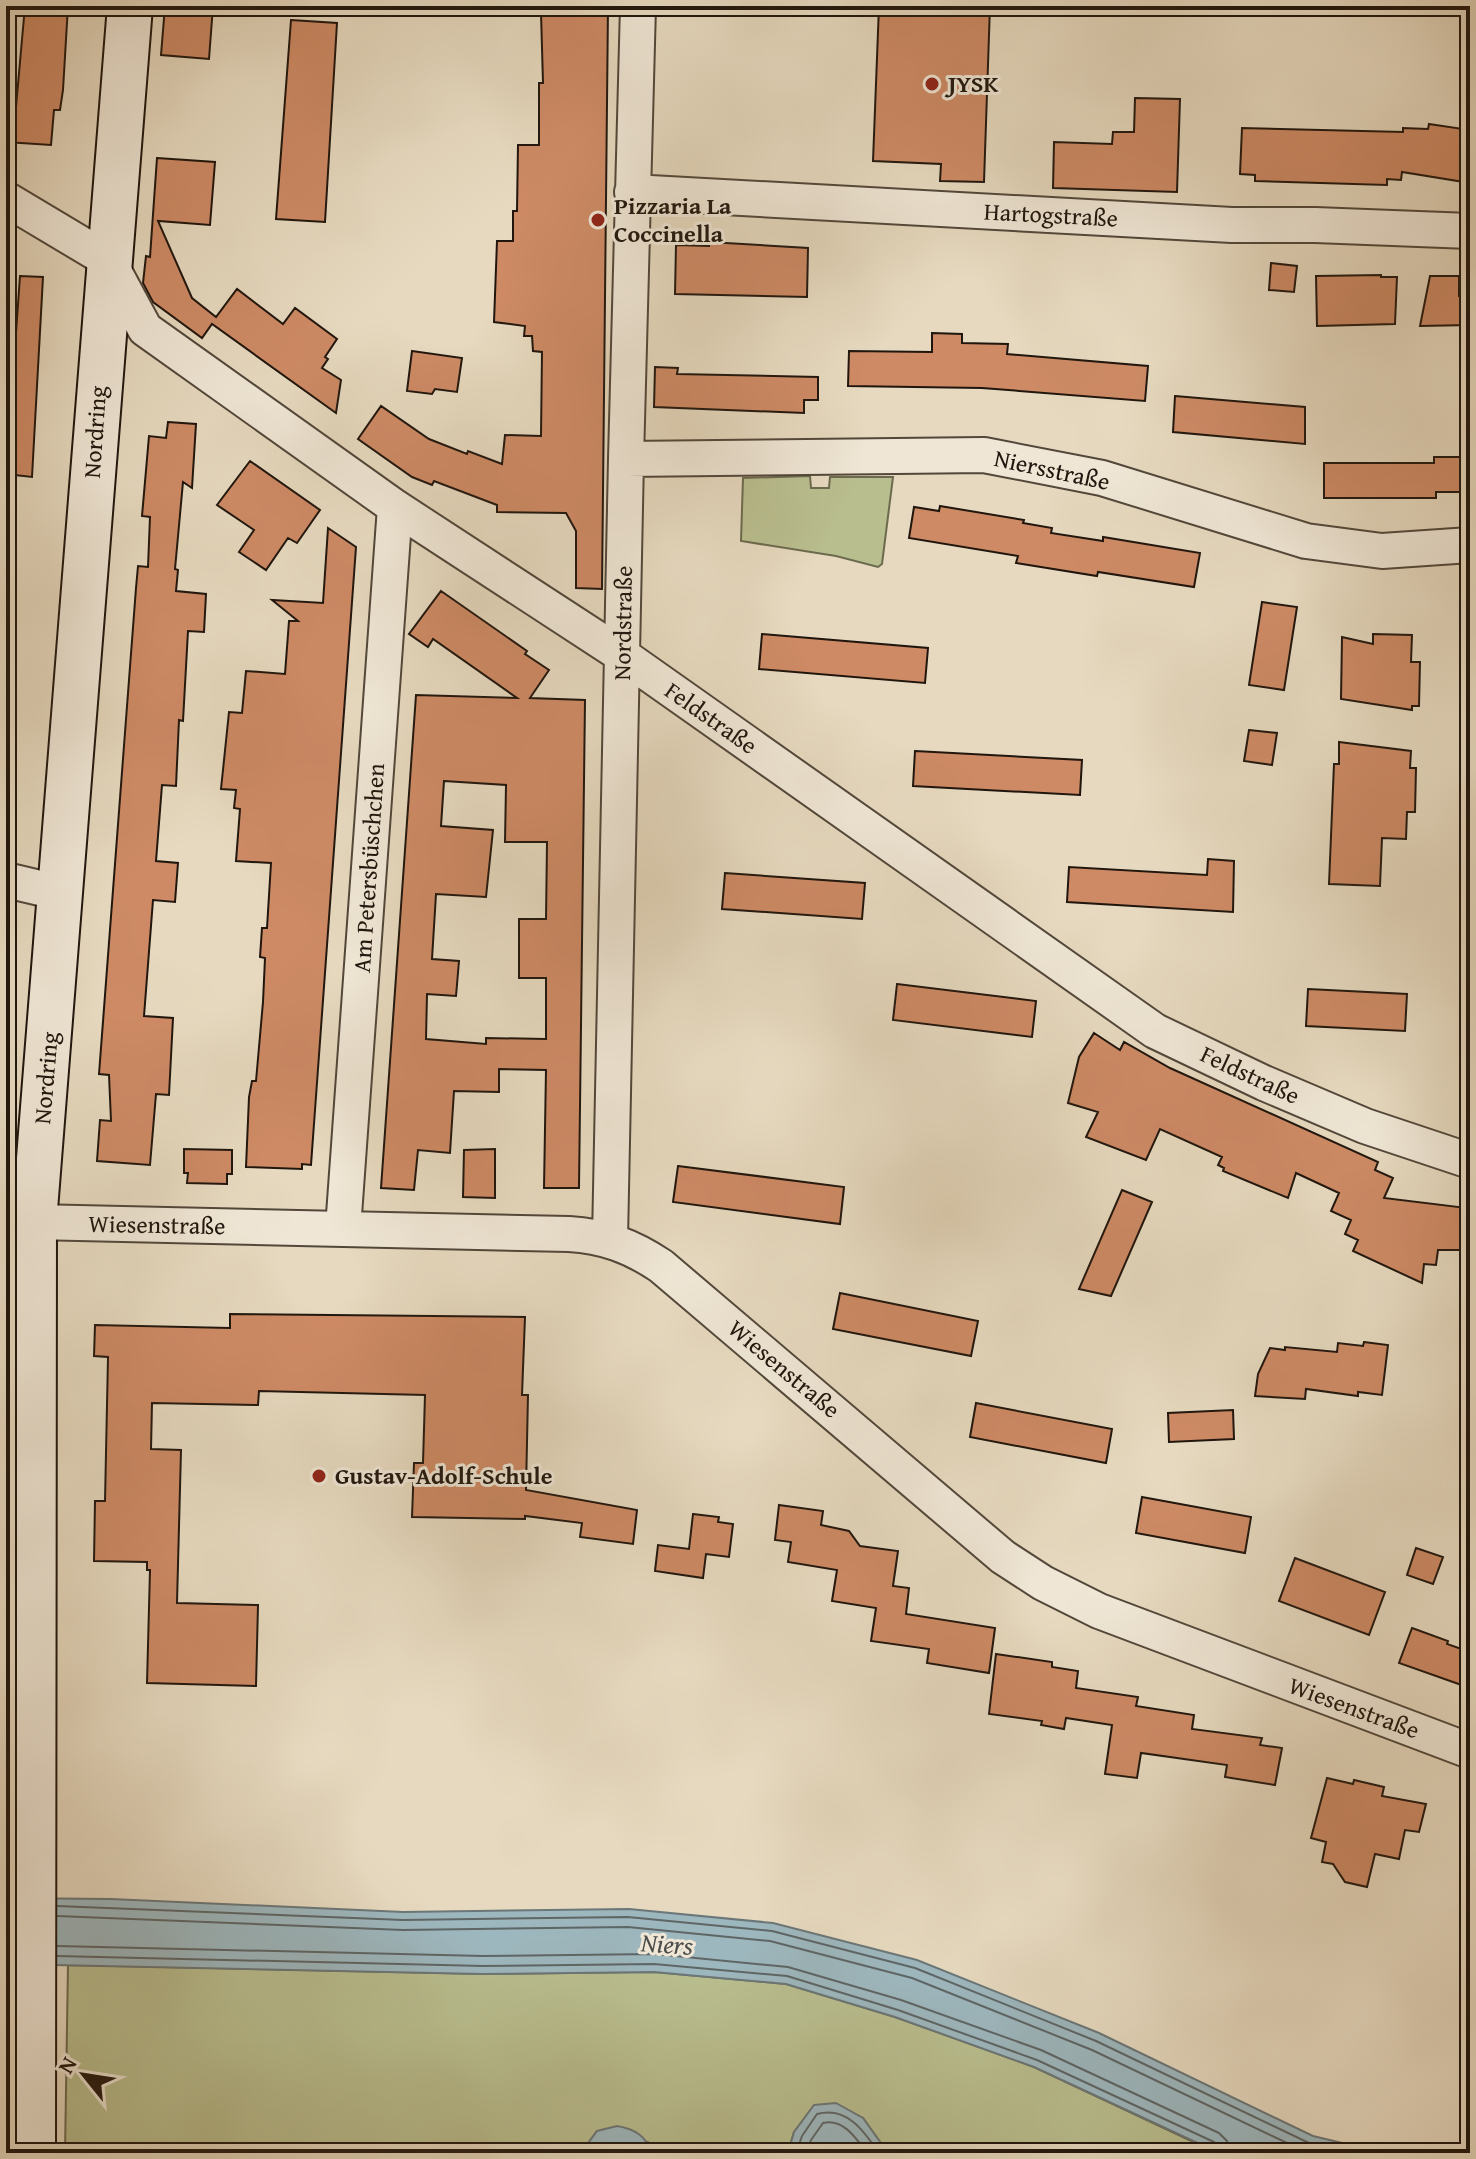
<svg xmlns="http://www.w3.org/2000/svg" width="1476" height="2159" font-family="'Gentium Book Plus',serif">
<rect width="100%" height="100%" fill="#e6d9bf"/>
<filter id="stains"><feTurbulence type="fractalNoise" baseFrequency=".0025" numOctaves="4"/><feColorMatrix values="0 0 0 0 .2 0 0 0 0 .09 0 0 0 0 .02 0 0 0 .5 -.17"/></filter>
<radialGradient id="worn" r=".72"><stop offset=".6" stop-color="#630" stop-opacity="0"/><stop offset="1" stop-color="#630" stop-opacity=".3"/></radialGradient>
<path fill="#b9be8f" stroke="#6c6a4e" stroke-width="2" d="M810,476L811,488H829L830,477H893L882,564L878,567L836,556L741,541L743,478Z
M68,1965L483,1974L654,1972L786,1984L895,2017L1034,2067L1217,2153H888L863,2118L794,2132L788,2153H652L648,2142L597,2131L581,2153H65Z"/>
<path fill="#9db7be" stroke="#6b7778" stroke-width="2" d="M6,1898L111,1899L403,1912L629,1909L773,1923L917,1960L1099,2033L1313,2136L1384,2153H1219L1034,2067L895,2017L786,1984L654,1972L483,1974L6,1964Z
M836,2103L863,2118L888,2153H788L794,2132L814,2105Z
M617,2126C635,2129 646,2136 652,2153H581L597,2131Z"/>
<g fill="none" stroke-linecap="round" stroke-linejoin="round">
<path stroke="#5e6666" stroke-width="2" d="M57,1906L403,1920L628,1917L772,1931L915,1968L1096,2041L1309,2143L1352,2153
M57,1916L403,1930L628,1927L770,1941L912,1978L1092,2050L1308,2153
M57,1946L483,1956L655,1954L788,1967L901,2000L1041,2050L1219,2133L1227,2141L1230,2153
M57,1956L483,1966L654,1964L787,1976L898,2010L1037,2060L1214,2142L1219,2147V2153
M796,2153L802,2136L817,2114C847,2106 864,2131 879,2153
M807,2153L811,2140L823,2123C843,2118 856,2138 867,2153"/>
</g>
<path fill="#cd8a65" stroke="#20160e" stroke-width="2" fill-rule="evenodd" d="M25,6H68L63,90L60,110H54L51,145L6,142V117L15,118Z
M165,6H213L209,59L161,55Z
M575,6H608L602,589L576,588V531L566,513L497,512V505L434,481L432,485L412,477L358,439L381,406L429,439L467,454L468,451L502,464L505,435L541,436L542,352L533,351L532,336H524L525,326L494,322L497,241H513V211H517L518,145H539V83H543L541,13L575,14Z
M879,6H990L984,182L940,181L941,164L873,161Z
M291,20L337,23L325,222L276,219Z
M1135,98L1180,99L1177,192L1053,188L1054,142L1112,144L1113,132H1134Z
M1429,124L1470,130V183L1402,172L1401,180L1387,179V185L1255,181V175L1240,174L1242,128L1403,132V128L1428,129Z
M157,158L215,162L210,225L158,221L192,298L216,317L237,289L283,324L295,308L337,339L325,357L328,359L322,368L341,380L336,413L212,324L202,338L153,302L143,283L146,256L150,257Z
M709,242L808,248L807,297L675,294L676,245L709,246Z
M1271,263L1297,266L1294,292L1269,290Z
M1381,275V277H1397L1395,324L1317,326L1316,276Z
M20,276L43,277L32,477L6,474V360L14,361Z
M1430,276H1459V296H1470V325L1420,326Z
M932,333L962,334V343L1008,344L1007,354L1148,366L1145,401L982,388L848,386L849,351L932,352Z
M412,351L462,358L457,392L435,389L432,394L407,391Z
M655,367L678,368L677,374L818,377V400H804V413L654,407Z
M1175,396L1305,407V444L1173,432Z
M168,422L196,424L192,488L183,482L175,569L178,570L176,591L206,594L204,632L188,631L183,721L179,720L176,786L162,785L156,861L178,863L175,902L153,900L144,1016L173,1018L169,1095L156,1094L150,1165L97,1161L100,1120L111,1121L109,1075L99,1074L136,588L138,566L148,567L150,517L142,516L149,436L166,438Z
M1434,457H1470V492H1436V498H1324V463H1434Z
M250,461L320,510L297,543L288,538L266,570L239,552L254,530L217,505Z
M940,506L1024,520L1023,523L1052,528L1051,533L1103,541V537L1200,553L1194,587L1098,572L1097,576L1016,563L1018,556L909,538L914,507L939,511Z
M328,528L356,547L311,1165L302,1164V1169L246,1167L249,1097L252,1081H256L263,1002L265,958L260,957L262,928H267L271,863L236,861L240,809L234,808L236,790L221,789L229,712L242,713L246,671L285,674L289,621H298L272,600L323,603Z
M441,591L527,651L525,654L549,670L530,698L585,700L579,1188H544L546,1070L499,1069V1092L454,1091L450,1153L418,1150L414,1190L381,1188L416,695L517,698L433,639L428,647L409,634ZM444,781L506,785L505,842H547L546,919H519V978H546V1039L486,1038V1044L426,1039L427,994L456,996L459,961L432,959L436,894L486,897L493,830L441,826Z
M1262,602L1297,607L1284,690L1249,685Z
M762,634L928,648L925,683L759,669Z
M1373,634L1412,635L1411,662H1420L1419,706H1412V710L1341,699L1342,637L1373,644Z
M1249,730L1277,733L1272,765L1244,761Z
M1339,742L1411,751L1410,768H1416L1415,812H1407L1406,839L1382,838L1380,886L1329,884L1334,764H1339Z
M915,751L1082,760L1080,795L913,786Z
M1208,859L1234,861L1233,912L1067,902L1069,867L1207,875Z
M725,873L865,883L862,919L722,909Z
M897,984L1036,1001L1032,1037L893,1020Z
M1308,989L1407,994L1405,1031L1306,1026Z
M1094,1033L1120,1050L1124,1042L1170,1068L1378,1162L1375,1170L1393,1178L1384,1198L1467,1208L1462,1250H1438L1436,1265L1424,1264L1422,1283L1353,1251L1358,1240L1345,1234L1351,1220L1331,1211L1339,1193L1296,1173L1288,1198L1223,1171L1224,1168L1218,1165L1222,1157L1160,1129L1146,1160L1086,1137L1098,1112L1068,1103L1079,1057Z
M184,1149L232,1150V1174H227V1184L187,1183L188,1173H184Z
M495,1149V1198L463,1197L464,1150Z
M678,1166L844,1187L840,1224L673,1202Z
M1122,1190L1152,1202L1111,1296L1079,1289Z
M840,1293L978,1321L971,1356L833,1329Z
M230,1314L525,1317L522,1395H528L526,1490L637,1510L633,1544L580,1537L582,1523L525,1516V1519L412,1517L414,1463H423L425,1395L259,1391L258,1405L152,1403L151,1449L181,1450L177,1603L258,1605L256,1686L147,1683L150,1570H147V1562L94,1561L95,1501H105L108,1357L94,1356L95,1325L230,1328Z
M1364,1342L1388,1345L1382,1395L1358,1392V1396L1306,1389L1305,1399L1255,1396L1258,1374L1270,1348L1285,1350V1347L1337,1352L1338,1343L1363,1346Z
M976,1403L1112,1429L1106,1463L970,1437Z
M1233,1410L1234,1439L1169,1442L1168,1413Z
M1142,1497L1251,1517L1245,1553L1136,1533Z
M779,1505L823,1511L821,1525L849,1531L860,1546L898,1551L893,1586L909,1588L906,1614L995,1628L989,1673L927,1663L929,1649L871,1641L876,1608L832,1601L837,1570L788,1562L791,1542L775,1540Z
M693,1514L719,1517L718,1522L733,1524L729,1557L706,1554L703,1578L655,1571L658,1545L689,1549Z
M1416,1548L1443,1557L1433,1584L1407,1575Z
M1295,1558L1385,1592L1369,1635L1279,1601Z
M1412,1628L1448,1641L1447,1644L1470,1652V1688L1399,1663Z
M996,1654L1052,1662V1667L1078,1671L1076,1688L1138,1697L1136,1706L1194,1715L1192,1729L1262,1738L1260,1745L1282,1748L1275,1785L1225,1777L1227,1765L1141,1753L1137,1778L1105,1774L1112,1725L1066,1718L1064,1729L1041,1725L1042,1721L989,1714Z
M1327,1778L1353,1784L1354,1780L1384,1787L1382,1796L1426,1804L1419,1832L1405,1830L1399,1859L1375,1854L1367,1887L1345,1882L1333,1864L1322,1862L1326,1842L1311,1838Z"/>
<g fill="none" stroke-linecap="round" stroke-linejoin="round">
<defs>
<path id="street" d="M632,192L1232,225H1315L1470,231
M6,199L108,260L145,329L395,507L622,655L1155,1031L1264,1083L1365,1126L1470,1161
M626,459L984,455L1102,478L1306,541L1382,551L1470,545
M6,880L61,893
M6,1218L34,1222L569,1234C604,1236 631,1246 661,1266L1003,1557L1043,1583L1099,1611L1470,1751
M343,1229L395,507
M610,1239L626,459L638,6"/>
<path id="secondary" d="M33,2153L34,1222L130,6"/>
</defs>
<use href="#street" stroke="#52473a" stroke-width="38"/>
<use href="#secondary" stroke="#20160e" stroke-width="48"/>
<use href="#street" stroke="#efe6d5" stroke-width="34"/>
<use href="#secondary" stroke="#efe6d5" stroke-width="44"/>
</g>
<g fill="#8f2418" stroke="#efe6d5" stroke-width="3">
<circle cx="932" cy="84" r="8"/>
<circle cx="598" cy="220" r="8"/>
<circle cx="319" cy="1476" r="8"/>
</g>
<g text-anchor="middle" stroke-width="6" stroke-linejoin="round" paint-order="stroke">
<g font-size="24" font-weight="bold" fill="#20160e" stroke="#efe6d5" text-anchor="start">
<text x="948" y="92">JYSK</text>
<text x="614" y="214">Pizzaria La<tspan x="614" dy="28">Coccinella</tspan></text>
<text x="335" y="1484">Gustav-Adolf-Schule</text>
</g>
<g font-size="24" fill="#20160e" stroke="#efe6d5">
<text transform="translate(1051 215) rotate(3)" y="8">Hartogstraße</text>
<text transform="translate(95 432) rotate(-86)" y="8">Nordring</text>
<text transform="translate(1052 470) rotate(12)" y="8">Niersstraße</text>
<text transform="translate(623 623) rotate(-89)" y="8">Nordstraße</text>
<text transform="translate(711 718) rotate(35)" y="8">Feldstraße</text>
<text transform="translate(369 868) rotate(-86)" y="8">Am Petersbüschchen</text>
<text transform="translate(1250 1075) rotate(25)" y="8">Feldstraße</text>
<text transform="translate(46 1078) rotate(-85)" y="8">Nordring</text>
<text transform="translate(157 1225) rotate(1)" y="8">Wiesenstraße</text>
<text transform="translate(784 1369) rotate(40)" y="8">Wiesenstraße</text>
<text transform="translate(1354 1708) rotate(20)" y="8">Wiesenstraße</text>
</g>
<g font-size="26" font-style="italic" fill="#4c4e4c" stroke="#efe6d5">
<text transform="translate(667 1944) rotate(4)" y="9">Niers</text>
</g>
</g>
<rect width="1476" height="2159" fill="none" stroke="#e6d9bf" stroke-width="32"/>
<rect x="8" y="8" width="1460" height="2143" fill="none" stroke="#20160e" stroke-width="4"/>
<rect x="16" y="16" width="1444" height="2127" fill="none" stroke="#20160e" stroke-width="2"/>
<g transform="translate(84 2075) rotate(300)" stroke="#efe6d5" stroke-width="6" paint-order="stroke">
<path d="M0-6L14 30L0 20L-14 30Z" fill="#20160e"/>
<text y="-12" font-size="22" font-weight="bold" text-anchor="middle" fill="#20160e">N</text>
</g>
<rect width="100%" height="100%" filter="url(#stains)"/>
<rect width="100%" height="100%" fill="url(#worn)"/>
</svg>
